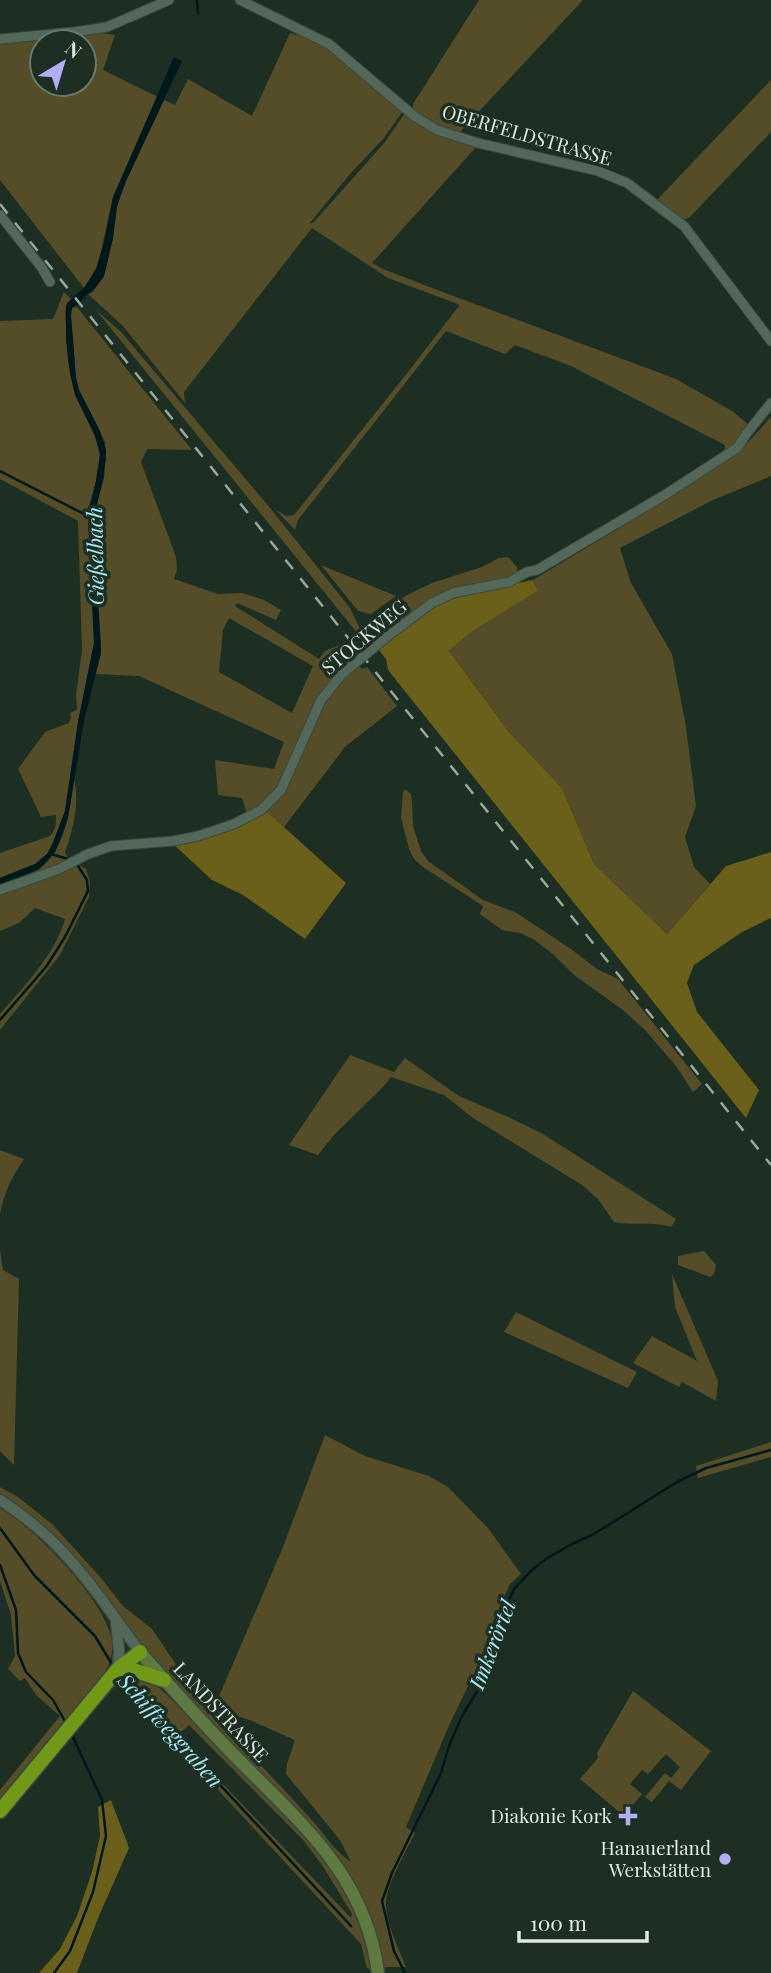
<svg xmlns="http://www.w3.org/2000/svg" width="771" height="1973" font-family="'Playfair Display',serif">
<rect width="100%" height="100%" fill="#1d2f23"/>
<path fill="#544d27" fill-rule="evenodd" d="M479,0H583L457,135L426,121L413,110V104Z
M297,31L325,45L403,111L383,139L350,174L309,224L314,222L385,142L405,113L477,146L372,263L383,269L432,288L676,379L732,411L749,425L736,443L725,452V445L571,366L515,345L505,354L446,331L298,520L295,530L276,510L286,516L294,515L408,372L459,306L458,304L388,278L312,228L184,392L185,403L123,326L88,294L93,291L104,276L113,238L117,206L126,181L164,100L175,105L188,79L252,116L290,33L296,35Z
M102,33L115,35L103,70L158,97L113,197L99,260L96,269L84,288L0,180V43L20,39ZM42,42H84V84H42Z
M771,80V132L689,218L681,220L655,202Z
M64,292L72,300L68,302L65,312L68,360L87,417L95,436L100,454L96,481L88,509L94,643L78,722L65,811L52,845L47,854L35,864L0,878V853L50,836C56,830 56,824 56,815L41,817L18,769L45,732L69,723L71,717L70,713L77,710L76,695L82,650L78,521L0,479V321L53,319Z
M76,306L192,450L147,449L141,462L176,557L177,570L174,579L218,594L242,593L264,600L281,610L276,620L237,603L235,606L319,659L325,651L340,645L362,669L367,667L397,706L345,747L284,827L266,811L249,820L242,798L218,795L215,760L274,769L284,742L139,676L95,674L101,653V643L93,520L106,460L105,442L79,390L76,378L71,316L72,308ZM229,618L313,666L292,713L219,672L223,630Z
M96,310L121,332L271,509L350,608L363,635L358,634Z
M771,417V476L713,500L620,548L631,583L672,654L686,727L696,806L685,837L694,867L710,884L667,934L594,864L562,788L509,732L449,651L471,632L538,591L533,580L674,495L741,450Z
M508,557L517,567L518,574L515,576L466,587L376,644C369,639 366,633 366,624L407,595L432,583L482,567L499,558Z
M321,565L396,596L371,614L358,611Z
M74,779C80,801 73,831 65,852L68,859L86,869L90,882L89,897L60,955L0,1030V1014C24,986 55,955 65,919L35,908L19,923L0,931V884C13,879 31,876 42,867C66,847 70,808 74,779Z
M406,790L411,794L412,800L413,826L421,851L428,861L483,900L515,912L571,949L597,969L618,979L702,1084L693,1092L676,1066L645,1030L623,1010L574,975L553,954L533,939L520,933L502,930L480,914L483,906L423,867L414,859L409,849L401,818L403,791Z
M350,1055L394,1072L405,1058L459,1096L506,1116L543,1134L676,1219L671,1227C652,1221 634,1226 614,1222L598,1199L582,1185L473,1118L444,1095L391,1077L383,1087L333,1136L318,1155L289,1145Z
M0,1150L24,1159C12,1177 4,1192 0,1214Z
M0,1250L3,1270L19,1279L14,1465L0,1451Z
M704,1251L716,1265L714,1274L710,1277L678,1265V1256Z
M672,1274L718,1381L716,1401L682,1382L679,1387L633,1363L652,1336L697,1361L675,1307Z
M516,1312L637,1372L628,1388L504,1332Z
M325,1435L365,1456L429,1476L448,1487L488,1528L521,1574L510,1584L494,1619L479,1664L450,1723L406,1827L415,1833C407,1850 385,1887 386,1904C386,1923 399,1949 406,1967H381L374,1936L308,1823L164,1672L73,1557L0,1495V1487L18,1497L52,1524L101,1578L123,1606L152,1629L185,1678L214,1708L283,1547ZM214,1708L252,1721L295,1740L287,1764L286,1774L340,1840L351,1862C334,1851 324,1833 310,1818C278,1783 245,1748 211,1714Z
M771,1442V1457L698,1478L696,1466Z
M0,1508C35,1528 106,1601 112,1641C114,1655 108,1666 103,1677L0,1804V1790L60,1716L36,1695L25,1678L20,1681L8,1669L15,1656L11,1615L0,1581Z
M134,1677L153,1684L162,1690L308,1837L345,1888L362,1929L372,1970L367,1968L361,1944L118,1682ZM189,1725L304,1841L324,1868L352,1914L351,1918L177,1736Z
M633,1691L711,1751L681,1790L669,1781L652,1802L645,1797L665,1773L671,1778L680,1767L666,1754L648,1774L642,1770L630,1784L642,1794L624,1816L580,1779L598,1758L597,1753Z"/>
<path fill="#6b601a" d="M533,580L538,591L471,632L449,651L509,732L562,788L594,864L667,934L726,866L771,852V918L742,932L694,965L687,983L697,1012L759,1090L746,1118L388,670L386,659L379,650C394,638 409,622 426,612C458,592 497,588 533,580Z
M266,811L346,883L305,939L243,895L212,880L172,843Z
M111,1800L129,1848L98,1918L77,1973H39L60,1949L77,1916L92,1872L100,1836L98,1807Z"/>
<path fill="#00171b" d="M174,57L182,61L126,181L117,206L113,238L104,276L93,291L88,294L76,306L72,308L71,316L76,378L79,390L100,431L106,450L104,477L93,520L101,653L84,721L68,818L59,843L55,852L39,869L0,884V878L35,864L47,854L52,845L65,811L78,722L94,643L88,516L96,481L100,454L95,436L75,395L70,374L66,340V306L68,302L84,288L96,269L104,243L113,197Z"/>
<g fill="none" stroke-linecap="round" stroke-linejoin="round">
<path stroke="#00171b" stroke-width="2.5" d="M197,0L198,14
M0,471L88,516
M51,854L68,859
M0,1020L46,967L65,937L88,891L87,880L78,866
M0,1528L34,1575L95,1636L113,1666
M0,1565L16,1610L18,1653L26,1672L53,1700L66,1723
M120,1677L351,1926
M54,1973L70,1951L93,1892L106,1836L102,1800L72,1735
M405,1973L394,1951L382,1901L392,1873L441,1773L449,1746L462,1716L481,1685L493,1654L500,1621L514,1589L531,1571L546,1559L572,1544L594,1534L677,1482L706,1468L771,1450"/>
<defs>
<path id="minor" d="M240,0L329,44L414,116L437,130L478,143L598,171L627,183L684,226L771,341
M0,39L74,32L107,27L169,0
M0,215L42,268L50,282
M388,636L432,603L453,593L509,582L527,572L537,570L663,496L737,448L747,433L771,403
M0,890L59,869L88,854L111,846L174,841L198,836L234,824L261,810L281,790L321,700L342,674"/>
<path id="tertiary" d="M0,1500C21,1514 42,1530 59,1548C89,1579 114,1617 140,1652
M116,1622L119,1651L118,1669"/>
<path id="secondary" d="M140,1652C169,1685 199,1719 230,1751C295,1818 366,1873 378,1973"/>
<path id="trunk" d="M118,1669L136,1671L164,1680
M0,1811L118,1669L140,1652"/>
</defs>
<use href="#minor" stroke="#3a493f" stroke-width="11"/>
<use href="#tertiary" stroke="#3a493f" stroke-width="13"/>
<use href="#secondary" stroke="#3a493f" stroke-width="15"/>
<use href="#trunk" stroke="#3a493f" stroke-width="17"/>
<use href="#minor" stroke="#54685a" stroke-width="9"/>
<use href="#tertiary" stroke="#54685a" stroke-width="10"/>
<use href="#secondary" stroke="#5e7a41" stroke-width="12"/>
<use href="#trunk" stroke="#709918" stroke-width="14"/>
<path stroke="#9aa89e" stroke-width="2.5" stroke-dasharray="12 12" stroke-linecap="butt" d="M0,204L771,1165"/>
<defs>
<path id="minor-bridge" d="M342,674L388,636"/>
</defs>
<use href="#minor-bridge" stroke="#3a493f" stroke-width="11" stroke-linecap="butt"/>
<use href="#minor-bridge" stroke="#54685a" stroke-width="9"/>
</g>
<g fill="#b6acf8" stroke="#1d2f23" stroke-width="2.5">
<path d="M624.5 1805.5h7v7h7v7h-7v7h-7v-7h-7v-7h7z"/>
<circle cx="725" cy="1859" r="7"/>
</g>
<g text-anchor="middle" stroke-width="7" stroke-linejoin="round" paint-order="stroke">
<g font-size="19" fill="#dee9e1" stroke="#1d2f23">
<text transform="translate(527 135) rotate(16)" y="7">OBERFELDSTRASSE</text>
<text transform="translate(364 637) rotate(-40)" y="7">STOCKWEG</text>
<text transform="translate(221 1712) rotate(47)" y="7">LANDSTRASSE</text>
</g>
<g font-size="19" fill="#dee9e1" stroke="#1d2f23" text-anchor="end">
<text x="612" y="1823">Diakonie Kork</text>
<text x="711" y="1855">Hanauerland<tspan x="711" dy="22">Werkstätten</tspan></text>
</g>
<g font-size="21" font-style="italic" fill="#a5ecf7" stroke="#1d2f23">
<text transform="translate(96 556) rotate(-91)" y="7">Gießelbach</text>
<text transform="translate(493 1645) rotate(-69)" y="7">Imkerörtel</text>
<text transform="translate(170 1731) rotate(48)" y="7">Schiffweggraben</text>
</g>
</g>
<g transform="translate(63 63) rotate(38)"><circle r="33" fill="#1d2f23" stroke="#6a796f" stroke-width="2"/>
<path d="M0-5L12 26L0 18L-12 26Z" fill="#b6acf8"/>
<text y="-10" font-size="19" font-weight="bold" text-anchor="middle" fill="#dee9e1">N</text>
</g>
<path d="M519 1931v10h128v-10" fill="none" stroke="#dee9e1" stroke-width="3.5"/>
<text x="530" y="1931" font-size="21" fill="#dee9e1" stroke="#1d2f23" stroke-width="5" paint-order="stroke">100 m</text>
</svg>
